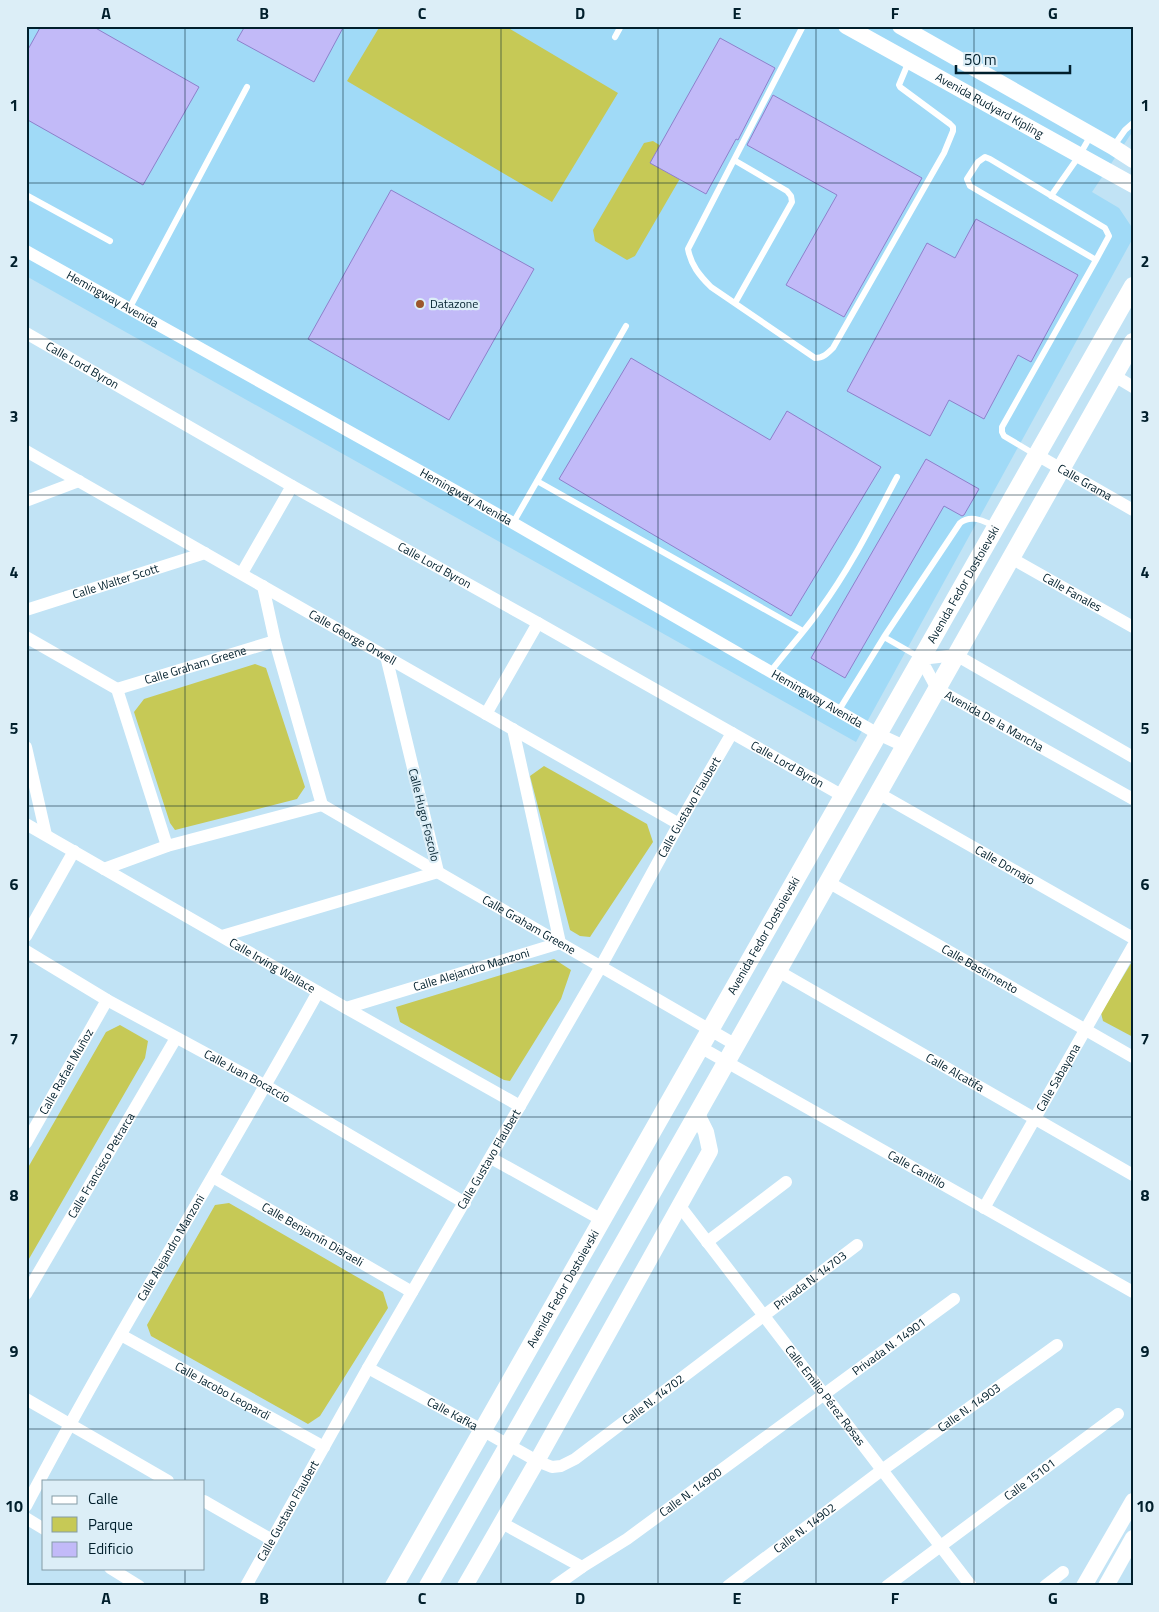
<svg xmlns="http://www.w3.org/2000/svg" width="1159" height="1612" font-family="'Titillium Web',sans-serif">
<rect width="100%" height="100%" fill="#c1e3f5"/>
<path fill="#a0daf7" d="M26,26H1133V131L1092,192L1119,208L1133,229V238L856,742L26,276Z"/>
<path fill="#c6c956" d="M380,26H505L618,93L552,202L347,81Z
M653,141L683,160L685,170L635,256L627,260L595,241L593,230L644,143Z
M255,664L266,668L305,787L297,799L175,830L170,823L134,712L144,699Z
M544,766L647,824L653,842L590,937L580,936L570,930L530,776Z
M554,959L571,970L561,999L510,1081L504,1080L400,1022L396,1007Z
M1133,960V1037L1103,1021L1101,1013Z
M120,1025L148,1041L145,1058L26,1264V1171L106,1032Z
M229,1203L383,1292L388,1308L320,1416L308,1424L151,1336L147,1325L215,1205Z"/>
<path fill="#c2baf8" stroke="#8d80cb" d="M41,26H92L199,87L143,185L26,119V53Z
M245,26H344L314,82L237,40Z
M720,38L775,68L738,140L736,139L706,194L650,163Z
M773,95L922,178L844,317L786,285L837,195L747,145Z
M391,190L534,269L449,420L308,339Z
M976,219L1078,275L1031,362L1018,355L984,419L949,400L930,436L847,391L927,243L955,258Z
M631,358L770,440L787,411L881,467L791,616L559,479Z
M926,459L979,489L964,515L962,516L944,506L845,678L811,658Z"/>
<g fill="none" stroke-linecap="round" stroke-linejoin="round">
<path stroke="#fff" stroke-width="6" d="M803,26L688,249C691,265 699,275 711,287L815,358C823,358 827,354 833,348L944,153L953,131V127L950,124L900,87L899,85L909,61
M615,37L621,26
M1113,147L1125,130L1133,123
M985,157L990,159L1105,228L1109,236L1096,260L970,186L967,179L978,162Z
M734,160L787,191L791,196L792,202L735,303
M26,195L110,241
M1051,196L1079,156L1091,135
M129,309L247,87
M1036,455L1004,436L1002,432V427L1096,260
M537,481L803,631
M513,523L626,326
M919,657L884,637L960,523C971,514 983,521 995,526
M771,671C787,650 806,630 821,608C851,567 873,522 897,477
M839,710L884,637"/>
<g stroke="#fff" stroke-width="12">
<path id="s1" d="M26,251L513,523L878,734L904,746"/>
<path id="s2" d="M26,333L292,486L538,623L843,796"/>
<path d="M1113,375L1133,387"/>
<path id="s3" d="M26,451L679,824"/>
<path id="s4" d="M1037,455L1133,510"/>
<path d="M26,501L79,481"/>
<path id="s5" d="M1011,558L1133,627"/>
<path d="M242,573L292,486"/>
<path id="s6" d="M263,586L275,641L322,805L736,1045"/>
<path id="s7" d="M26,610L205,553"/>
<path d="M26,637L117,689L167,846"/>
<path id="s8" d="M117,689L275,641"/>
<path d="M486,714L538,623"/>
<path d="M26,747L46,835"/>
<path id="s9" d="M1133,757L956,655L921,659L937,689L1133,799"/>
<path id="s10" d="M878,793L1133,938"/>
<path id="s11" d="M26,824L346,1008L520,1106"/>
<path d="M104,869L167,846L322,805"/>
<path id="s12" d="M828,882L1133,1057"/>
<path d="M26,936L74,851"/>
<path d="M222,936L438,872L386,656"/>
<path id="s13" d="M26,951L107,1000L266,1086L465,1203"/>
<path id="s14" d="M778,971L1133,1175"/>
<path id="s15" d="M346,1008L560,943L513,729"/>
<path id="s16" d="M700,1047L1133,1292"/>
<path id="s17" d="M26,1143L107,1000"/>
<path d="M491,1158L602,1220"/>
<path id="s18" d="M213,1177L412,1292"/>
<path id="s19" d="M679,1205L971,1586"/>
<path id="s20" d="M984,1208L1133,946"/>
<path d="M707,1242L786,1182"/>
<path id="s21" d="M26,1294L176,1038"/>
<path id="s22" d="M121,1335L324,1447"/>
<path id="s23" d="M368,1368L482,1430L537,1461L552,1467L561,1466L575,1459L857,1245"/>
<path d="M26,1399L168,1481"/>
<path d="M204,1501L272,1540"/>
<path id="s24" d="M26,1506C118,1331 223,1164 318,992"/>
<path d="M26,1518L44,1529"/>
<path d="M502,1523L582,1567"/>
<path d="M110,1568L139,1586"/>
<path id="s25" d="M246,1586L368,1368L600,968L679,824L732,733"/>
<path id="s26" d="M555,1586L582,1567L627,1539L954,1299"/>
<path id="s27" d="M728,1586L882,1470L1057,1345"/>
<path id="s28" d="M887,1586L1118,1414"/>
<path d="M1045,1586L1063,1572"/>
</g>
<g stroke="#fff" stroke-width="16">
<path id="s29" d="M846,26L1133,185"/>
<path d="M900,26L1113,147L1133,160"/>
<path d="M465,1586L537,1461L710,1151L706,1132L697,1114"/>
<path d="M1084,1586L1133,1501"/>
<path d="M1106,1586L1133,1538"/>
</g>
<g stroke="#fff" stroke-width="18">
<path id="s30" d="M394,1586L1133,286"/>
<path d="M428,1586L697,1114L1133,342"/>
</g>
</g>
<path fill="none" stroke="#011f2c" stroke-width="1" stroke-opacity="0.55" d="M185,26V1481M343,26V1586M501,26V1586M658,26V1586M816,26V1586M974,26V1586M26,183H1133M26,339H1133M26,495H1133M26,650H1133M26,806H1133M26,962H1133M26,1117H1133M26,1273H1133M26,1429H1133M185,1568V1586"/>
<circle fill="#9c572b" stroke="#dceef7" stroke-width="2" cx="420" cy="304" r="5"/>
<g text-anchor="middle" stroke-width="4.5" stroke-linejoin="round" paint-order="stroke">
<g font-size="12" fill="#011f2c" stroke="#dceef7">
<text dy="4" stroke="none"><textPath href="#s29" startOffset="164">Avenida Rudyard Kipling</textPath></text>
<text dy="4" stroke="none"><textPath href="#s1" startOffset="99">Hemingway Avenida</textPath></text>
<text dy="4" stroke="none"><textPath href="#s2" startOffset="65">Calle Lord Byron</textPath></text>
<text dy="4" stroke="none"><textPath href="#s4" startOffset="55">Calle Grama</textPath></text>
<text dy="4" stroke="none"><textPath href="#s1" startOffset="504">Hemingway Avenida</textPath></text>
<text dy="4" stroke="none"><textPath href="#s2" startOffset="470">Calle Lord Byron</textPath></text>
<text dy="4" stroke="none"><textPath href="#s7" startOffset="94">Calle Walter Scott</textPath></text>
<text dy="4" stroke="none"><textPath href="#s30" startOffset="1152">Avenida Fedor Dostoievski</textPath></text>
<text dy="4" stroke="none"><textPath href="#s5" startOffset="70">Calle Fanales</textPath></text>
<text dy="4" stroke="none"><textPath href="#s3" startOffset="376">Calle George Orwell</textPath></text>
<text dy="4" stroke="none"><textPath href="#s8" startOffset="82">Calle Graham Greene</textPath></text>
<text dy="4" stroke="none"><textPath href="#s1" startOffset="909">Hemingway Avenida</textPath></text>
<text dy="4" stroke="none"><textPath href="#s9" startOffset="339">Avenida De la Mancha</textPath></text>
<text dy="4" stroke="none"><textPath href="#s2" startOffset="875">Calle Lord Byron</textPath></text>
<text dy="4" stroke="none"><textPath href="#s25" startOffset="896">Calle Gustavo Flaubert</textPath></text>
<text transform="translate(424 815) rotate(76)" y="4">Calle Hugo Foscolo</text>
<text dy="4" stroke="none"><textPath href="#s10" startOffset="146">Calle Dornajo</textPath></text>
<text dy="4" stroke="none"><textPath href="#s6" startOffset="466">Calle Graham Greene</textPath></text>
<text dy="4" stroke="none"><textPath href="#s30" startOffset="748">Avenida Fedor Dostoievski</textPath></text>
<text dy="4" stroke="none"><textPath href="#s11" startOffset="284">Calle Irving Wallace</textPath></text>
<text dy="4" stroke="none"><textPath href="#s15" startOffset="131">Calle Alejandro Manzoni</textPath></text>
<text dy="4" stroke="none"><textPath href="#s12" startOffset="175">Calle Bastimento</textPath></text>
<text dy="4" stroke="none"><textPath href="#s17" startOffset="82">Calle Rafael Muñoz</textPath></text>
<text dy="4" stroke="none"><textPath href="#s14" startOffset="204">Calle Alcatifa</textPath></text>
<text dy="4" stroke="none"><textPath href="#s13" startOffset="254">Calle Juan Bocaccio</textPath></text>
<text dy="4" stroke="none"><textPath href="#s20" startOffset="150">Calle Sabayana</textPath></text>
<text dy="4" stroke="none"><textPath href="#s25" startOffset="491">Calle Gustavo Flaubert</textPath></text>
<text dy="4" stroke="none"><textPath href="#s21" startOffset="149">Calle Francisco Petrarca</textPath></text>
<text dy="4" stroke="none"><textPath href="#s16" startOffset="249">Calle Cantillo</textPath></text>
<text dy="4" stroke="none"><textPath href="#s18" startOffset="115">Calle Benjamín Disraeli</textPath></text>
<text dy="4" stroke="none"><textPath href="#s24" startOffset="296">Calle Alejandro Manzoni</textPath></text>
<text dy="4" stroke="none"><textPath href="#s23" startOffset="529">Privada N. 14703</textPath></text>
<text dy="4" stroke="none"><textPath href="#s30" startOffset="342">Avenida Fedor Dostoievski</textPath></text>
<text dy="4" stroke="none"><textPath href="#s26" startOffset="411">Privada N. 14901</textPath></text>
<text dy="4" stroke="none"><textPath href="#s22" startOffset="116">Calle Jacobo Leopardi</textPath></text>
<text dy="4" stroke="none"><textPath href="#s19" startOffset="240">Calle Emilio Pérez Rosas</textPath></text>
<text dy="4" stroke="none"><textPath href="#s23" startOffset="332">Calle N. 14702</textPath></text>
<text dy="4" stroke="none"><textPath href="#s27" startOffset="300">Calle N. 14903</textPath></text>
<text dy="4" stroke="none"><textPath href="#s23" startOffset="96">Calle Kafka</textPath></text>
<text dy="4" stroke="none"><textPath href="#s28" startOffset="178">Calle 15101</textPath></text>
<text dy="4" stroke="none"><textPath href="#s26" startOffset="165">Calle N. 14900</textPath></text>
<text dy="4" stroke="none"><textPath href="#s25" startOffset="86">Calle Gustavo Flaubert</textPath></text>
<text dy="4" stroke="none"><textPath href="#s27" startOffset="96">Calle N. 14902</textPath></text>
</g>
<g font-size="12" fill="#011f2c" stroke="#dceef7" text-anchor="start">
<text x="430" y="308">Datazone</text>
</g>
</g>
<rect width="1159" height="1612" fill="none" stroke="#dceef7" stroke-width="55"/>
<rect x="42" y="1480" width="162" height="90" fill="#dceef7" stroke="#849ba6"/>
<rect x="52" y="1496" width="25" height="8" fill="#ffffff" stroke="#849ba6"/>
<text x="88" y="1504" font-size="15" fill="#011f2c">Calle</text>
<rect x="52" y="1517" width="25" height="15" fill="#c6c956" stroke="#849ba6"/>
<text x="88" y="1530" font-size="15" fill="#011f2c">Parque</text>
<rect x="52" y="1542" width="25" height="15" fill="#c2baf8" stroke="#849ba6"/>
<text x="88" y="1554" font-size="15" fill="#011f2c">Edificio</text>
<path d="M956 65v8h114v-8" fill="none" stroke="#011f2c" stroke-width="2.5"/>
<text x="964" y="65" font-size="15" fill="#011f2c" stroke="#dceef7" stroke-width="4" paint-order="stroke">50 m</text>
<rect x="28" y="28" width="1104" height="1556" fill="none" stroke="#011f2c" stroke-width="2"/>
<g font-size="16" text-anchor="middle" font-weight="bold" fill="#011f2c">
<text x="106" y="19">A</text>
<text x="264" y="19">B</text>
<text x="422" y="19">C</text>
<text x="580" y="19">D</text>
<text x="737" y="19">E</text>
<text x="895" y="19">F</text>
<text x="1053" y="19">G</text>
<text x="14" y="111">1</text>
<text x="1145" y="111">1</text>
<text x="14" y="267">2</text>
<text x="1145" y="267">2</text>
<text x="14" y="422">3</text>
<text x="1145" y="422">3</text>
<text x="14" y="578">4</text>
<text x="1145" y="578">4</text>
<text x="14" y="734">5</text>
<text x="1145" y="734">5</text>
<text x="14" y="890">6</text>
<text x="1145" y="890">6</text>
<text x="14" y="1045">7</text>
<text x="1145" y="1045">7</text>
<text x="14" y="1201">8</text>
<text x="1145" y="1201">8</text>
<text x="14" y="1357">9</text>
<text x="1145" y="1357">9</text>
<text x="14" y="1512">10</text>
<text x="1145" y="1512">10</text>
<text x="106" y="1604">A</text>
<text x="264" y="1604">B</text>
<text x="422" y="1604">C</text>
<text x="580" y="1604">D</text>
<text x="737" y="1604">E</text>
<text x="895" y="1604">F</text>
<text x="1053" y="1604">G</text>
</g>
</svg>
